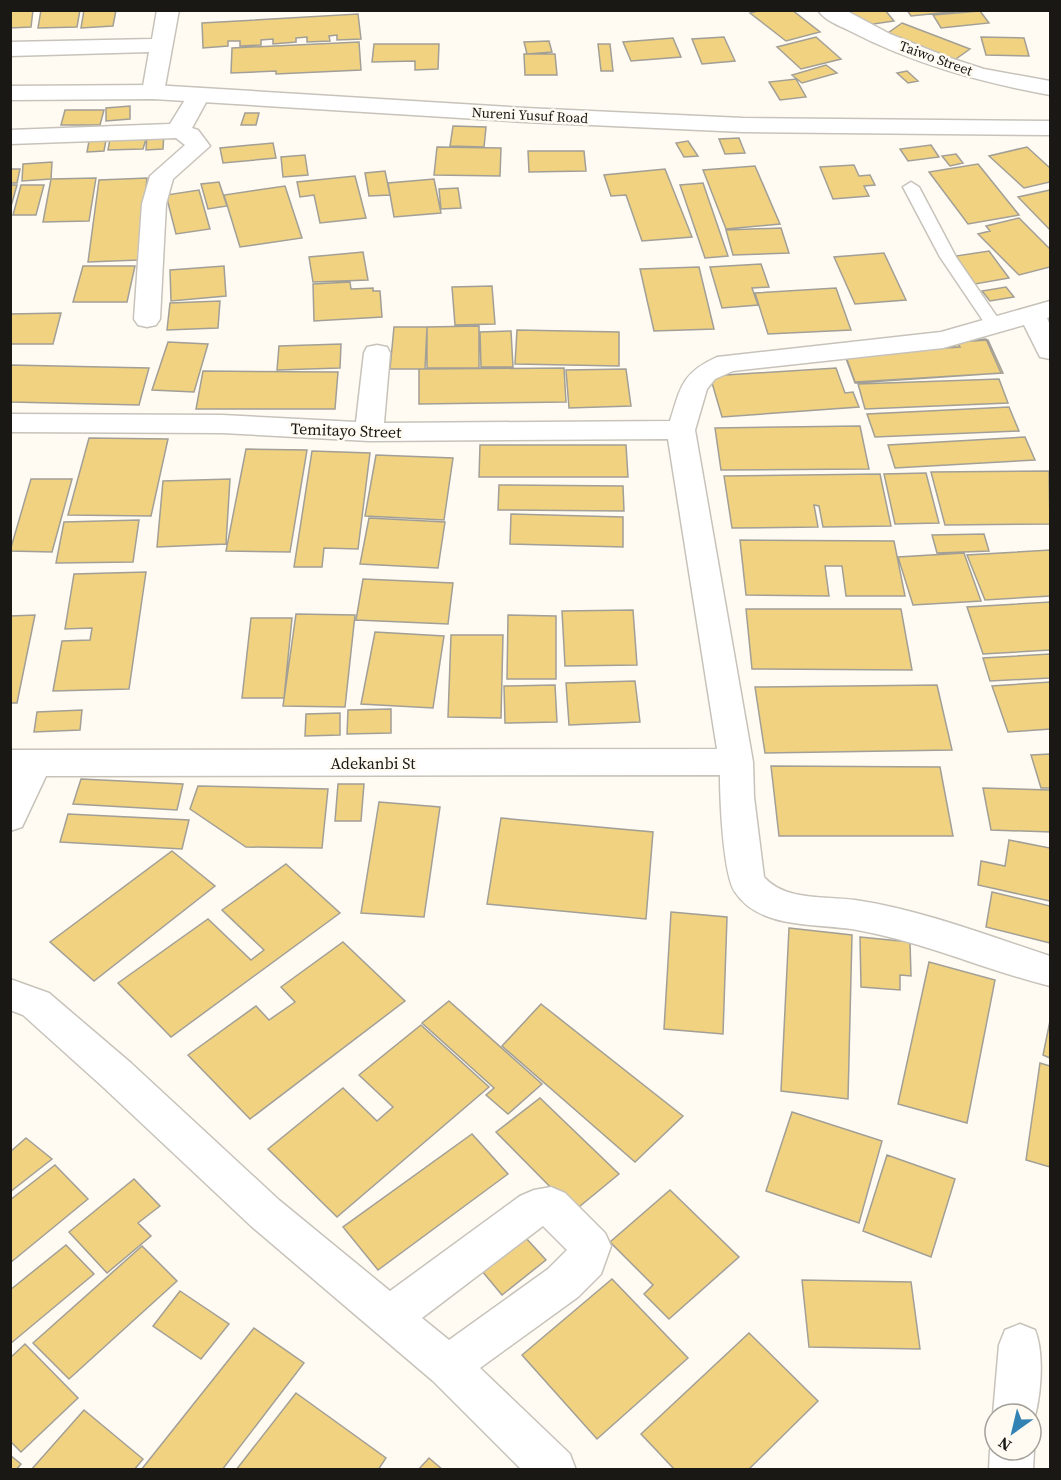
<svg xmlns="http://www.w3.org/2000/svg" width="1061" height="1480" font-family="'Source Serif 4',serif">
<rect width="100%" height="100%" fill="#fffbf2"/>
<path fill="#f0d280" stroke="#a29f96" stroke-width="1.5" d="M10,10H33L31,27L10,28Z
M41,10H80L77,27L38,28Z
M84,10H116L113,26L81,28Z
M761,10H792L820,32L786,41L750,13Z
M859,10H885L894,21L860,26L849,12Z
M907,10H970L911,16Z
M980,11L989,23L941,28L933,15Z
M358,14L361,39L337,40V35L329,36L330,41L307,42V37L296,38V42L273,44V39L261,40V45L240,46V41H228V46L203,48L202,23Z
M902,23L970,49L953,61L885,35Z
M724,37L735,61L702,64L692,39Z
M816,37L841,59L801,69L777,47Z
M981,37L1024,38L1029,56L986,55Z
M673,38L681,57L631,61L623,42Z
M549,41L552,52L527,54L524,42Z
M359,42L361,70L276,74V71L231,73L232,48Z
M374,44H439L438,69L415,70V61L372,62Z
M598,44H610L613,71H601Z
M524,54H555L557,75H525Z
M826,65L837,73L802,83L792,75Z
M907,71L918,81L908,83L897,73Z
M796,79L806,97L780,100L769,82Z
M130,106V119L106,121V108Z
M65,110H104L100,125H61Z
M245,113H259L256,125H241Z
M453,126L486,127L484,147L450,146Z
M147,133H164L163,149L146,150Z
M739,138L745,153L725,154L719,139Z
M110,139H146L143,149L108,150Z
M106,140L104,151L87,152L89,141Z
M688,141L698,156L684,157L676,143Z
M273,143L276,158L223,163L220,148Z
M931,145L939,157L908,161L900,149Z
M437,147L501,148L500,176L434,175Z
M1027,147L1050,168V182L1024,188L989,156Z
M528,151H584L586,171L529,172Z
M956,154L963,163L950,166L942,156Z
M305,155L308,175L283,177L281,157Z
M52,162L51,179L22,181L23,164Z
M978,164L1019,215L968,224L929,172Z
M854,165L859,176L870,175L875,185L864,186L869,196L833,199L820,167Z
M755,166L780,224L726,229L703,170Z
M10,169H20L17,183H10Z
M665,169L692,237L642,241L626,195L611,196L604,175Z
M385,171L390,195L369,196L365,173Z
M355,176L366,218L320,223L314,195L300,197L297,182Z
M96,178L89,221L43,222L51,179Z
M147,178L139,260L88,262L99,180Z
M434,179L441,213L394,217L388,183Z
M219,182L227,206L208,209L201,184Z
M703,183L728,256L705,258L680,185Z
M10,185H17L10,210Z
M21,185H44L36,215H13Z
M285,186L302,238L240,247L224,195Z
M458,188L461,208L441,209L439,189Z
M199,190L210,229L176,234L166,195Z
M1050,190V230L1018,197Z
M1019,218L1050,249V267L1019,275L978,234L990,231L986,226Z
M781,228L789,253L733,255L726,230Z
M989,251L1009,278L975,284L956,256Z
M363,252L368,280L313,282L309,257Z
M884,253L906,300L855,304L834,257Z
M761,264L769,287L752,288L758,305L722,308L710,267Z
M83,266H135L127,302H73Z
M224,266L226,296L171,301L170,270Z
M699,267L714,329L654,331L640,269Z
M350,282L351,289L373,288V291H380L382,317L314,321L313,284Z
M492,286L495,324L455,325L452,287Z
M1006,287L1014,297L990,301L982,291Z
M836,288L851,330L768,334L755,293Z
M220,301L218,328L167,330L170,303Z
M61,313L53,344H10V314Z
M479,326V368H427V327Z
M394,327H427L425,369H390Z
M517,330L619,332V366L515,364Z
M511,331L513,367H481L480,332Z
M986,339L1001,373L855,383L844,353L955,346L953,341Z
M988,340L1003,373L855,382L845,354L960,347L957,342Z
M168,342L208,344L194,392L152,390Z
M341,344L340,368L277,370L279,346Z
M10,365L149,368L139,405L10,402Z
M564,368L566,402L419,404V369Z
M836,368L845,393L853,392L859,407L722,417L710,376Z
M626,369L631,406L569,408L566,370Z
M203,371L338,372L335,409H196Z
M999,379L1008,403L865,409L858,384Z
M1009,407L1019,431L875,437L867,414Z
M860,426L869,469L721,470L715,428Z
M1025,437L1035,460L895,468L888,445Z
M89,438L168,439L151,516L68,515Z
M480,445H626L628,477H479Z
M246,449L307,450L290,552L226,551Z
M312,451L370,453L358,549L324,548L322,567H294Z
M376,455L453,458L444,520L365,516Z
M1049,471L1050,524L945,525L931,472Z
M926,473L939,523L895,524L884,474Z
M880,474L891,526L823,527L819,506L814,505L818,527L732,528L724,476Z
M31,479H72L52,552L10,551Z
M230,479L226,544L157,547L163,481Z
M499,485L623,486L624,511L498,510Z
M511,514L623,517V547L510,544Z
M369,518L445,522L438,568L360,564Z
M139,520L133,562L56,563L64,522Z
M984,534L989,551L937,553L932,535Z
M740,540L894,541L905,596H846L842,566H825L829,596L746,595Z
M1050,550V596L985,600L967,555Z
M964,553L981,601L913,605L898,557Z
M146,572L129,689L53,691L62,641L90,640L92,628L65,629L74,574Z
M363,579L453,583L448,624L356,620Z
M1050,602V650L983,654L967,607Z
M746,609H901L912,670L752,669Z
M633,610L637,665L565,666L562,611Z
M296,614L355,615L345,707L283,706Z
M35,615L17,703H10V616Z
M508,615L556,616V679H507Z
M251,618H292L284,698H242Z
M375,632L444,636L433,708L361,704Z
M451,635H503L501,718L448,717Z
M1050,654V678L990,681L983,658Z
M635,681L640,722L569,725L566,683Z
M1050,682V729L1008,732L992,686Z
M555,685L557,722L505,723L504,686Z
M937,685L952,750L765,753L755,687Z
M391,709V733L347,734L348,710Z
M82,710L80,730L34,732L37,712Z
M340,713V735L305,736L306,714Z
M1050,754V788H1041L1031,755Z
M771,766L940,767L953,836H779Z
M81,779L183,784L177,810L73,804Z
M338,784H364L361,821H335Z
M198,786L328,789L322,848L246,847L190,809Z
M983,788L1050,790V832L991,830Z
M379,802L440,807L424,917L361,913Z
M68,814L189,820L182,849L60,842Z
M501,818L653,832L646,919L487,904Z
M1009,840L1050,848V901L978,885L981,861L1005,866Z
M172,851L215,886L94,981L50,942Z
M286,864L340,913L171,1037L118,983L208,919L251,960L264,950L222,910Z
M992,892L1050,906V943L986,927Z
M671,912L727,917L723,1034L664,1029Z
M789,928L852,935L848,1099L781,1091Z
M860,937L910,942L911,976L900,975V990L861,987Z
M343,942L405,1001L250,1119L188,1055L256,1006L269,1020L295,1002L281,987Z
M929,962L995,980L967,1123L898,1104Z
M449,1001L542,1084L508,1114L486,1095L494,1088L422,1023Z
M541,1004L683,1116L635,1162L502,1046Z
M1050,1021V1058L1043,1055Z
M421,1025L489,1087L337,1217L268,1149L343,1088L377,1121L393,1107L359,1075Z
M1040,1063L1050,1066V1167L1026,1160Z
M540,1098L619,1174L574,1211L496,1132Z
M792,1112L882,1141L859,1223L766,1191Z
M472,1134L508,1174L378,1270L343,1227Z
M26,1138L52,1159L10,1192V1152Z
M887,1155L955,1179L931,1257L863,1231Z
M55,1165L88,1199L10,1263V1200Z
M134,1179L160,1206L138,1223L151,1236L107,1273L69,1232Z
M670,1190L739,1257L669,1319L644,1294L653,1285L610,1242Z
M525,1237L546,1260L502,1295L482,1271Z
M66,1245L94,1274L10,1344V1290Z
M142,1246L177,1281L69,1379L33,1343Z
M612,1279L688,1358L597,1439L522,1355Z
M802,1280L911,1282L920,1349L809,1347Z
M180,1291L229,1324L201,1359L153,1326Z
M254,1328L304,1363L222,1470H141Z
M749,1333L818,1401L748,1470H675L641,1434Z
M25,1344L78,1398L21,1452L10,1441V1358Z
M296,1393L386,1458L378,1470H236Z
M84,1410L143,1459L134,1470H31Z
M10,1455L21,1464L16,1470H10Z
M429,1458L443,1470H418Z"/>
<g fill="none" stroke-linecap="round" stroke-linejoin="round">
<defs>
<path id="lane" d="M911,182L919,187L956,257L1004,327L1002,331H990L940,257L903,187Z"/>
<path id="street" d="M157,10H179L164,92L161,97H145L142,92L149,52L10,56V42L152,39Z
M818,10H845L890,34L947,57L984,69L1050,81V95C980,82 913,64 848,30C838,25 824,20 818,10Z
M199,88L207,90L210,95L192,128L198,130L210,146L173,179L166,204L160,319L156,325L147,327L138,325L134,319L142,204L150,176L185,145L176,138L10,144V130L170,124L191,90Z
M1050,301V317L1047,318L1050,325V359L1040,357L1024,325L943,348L733,371L715,379L707,389L695,430L753,762L754,797L764,877C785,901 825,896 855,900C922,910 986,935 1050,956V986C985,970 924,942 857,930C818,923 760,930 735,892C723,874 720,799 720,775L46,776L22,827L10,831V750L717,749L668,439L369,441L222,433L10,432V414L222,415L356,422L364,353L367,347L377,345L387,347L390,353L384,423L670,421C681,386 682,373 717,357L941,332Z
M10,979L49,993L131,1063L279,1200L390,1291L520,1196L534,1190L551,1187L565,1193L605,1233L611,1246L601,1274L578,1297L480,1368L570,1454L576,1470H522L433,1381L251,1226L103,1087L23,1015L10,1010ZM543,1226L567,1250L548,1269L449,1340L422,1318Z
M1020,1324L1035,1330C1045,1354 1041,1404 1031,1428V1414H995V1418L993,1414L999,1345L1005,1330Z
M995,1438V1450H1031V1443L1034,1450L1033,1470H989L990,1450Z"/>
<path id="secondary" d="M153,85L525,108L743,118L1050,121V135L743,132L525,122L153,99L10,100V86Z"/>
</defs>
<use href="#lane" stroke="#c7c3bb" stroke-width="3"/>
<use href="#street" stroke="#c7c3bb" stroke-width="3"/>
<use href="#secondary" stroke="#c7c3bb" stroke-width="3"/>
<use href="#lane" fill="#fff" fill-rule="evenodd"/>
<use href="#street" fill="#fff" fill-rule="evenodd"/>
<use href="#secondary" fill="#fff" fill-rule="evenodd"/>
</g>
<g text-anchor="middle" stroke-width="5" stroke-linejoin="round" paint-order="stroke">
<g font-size="14" fill="#191815" stroke="#fffbf2">
<text transform="translate(936 58) rotate(20)" y="5">Taiwo Street</text>
<text transform="translate(530 115) rotate(3)" y="5">Nureni Yusuf Road</text>
</g>
<g font-size="16" fill="#191815" stroke="#fffbf2">
<text transform="translate(346 430) rotate(2)" y="6">Temitayo Street</text>
<text x="373" y="769">Adekanbi St</text>
</g>
</g>
<rect width="1061" height="1480" fill="none" stroke="#191815" stroke-width="24"/>
<g transform="translate(1013 1432) rotate(214)"><circle r="28" fill="#fffbf2" stroke="#a3a09a" stroke-width="1.5"/>
<path d="M0-4.5L10 22L0 15L-10 22Z" fill="#3382b4"/>
<text y="-9" font-size="16" font-weight="bold" text-anchor="middle" fill="#191815">N</text>
</g>
</svg>
